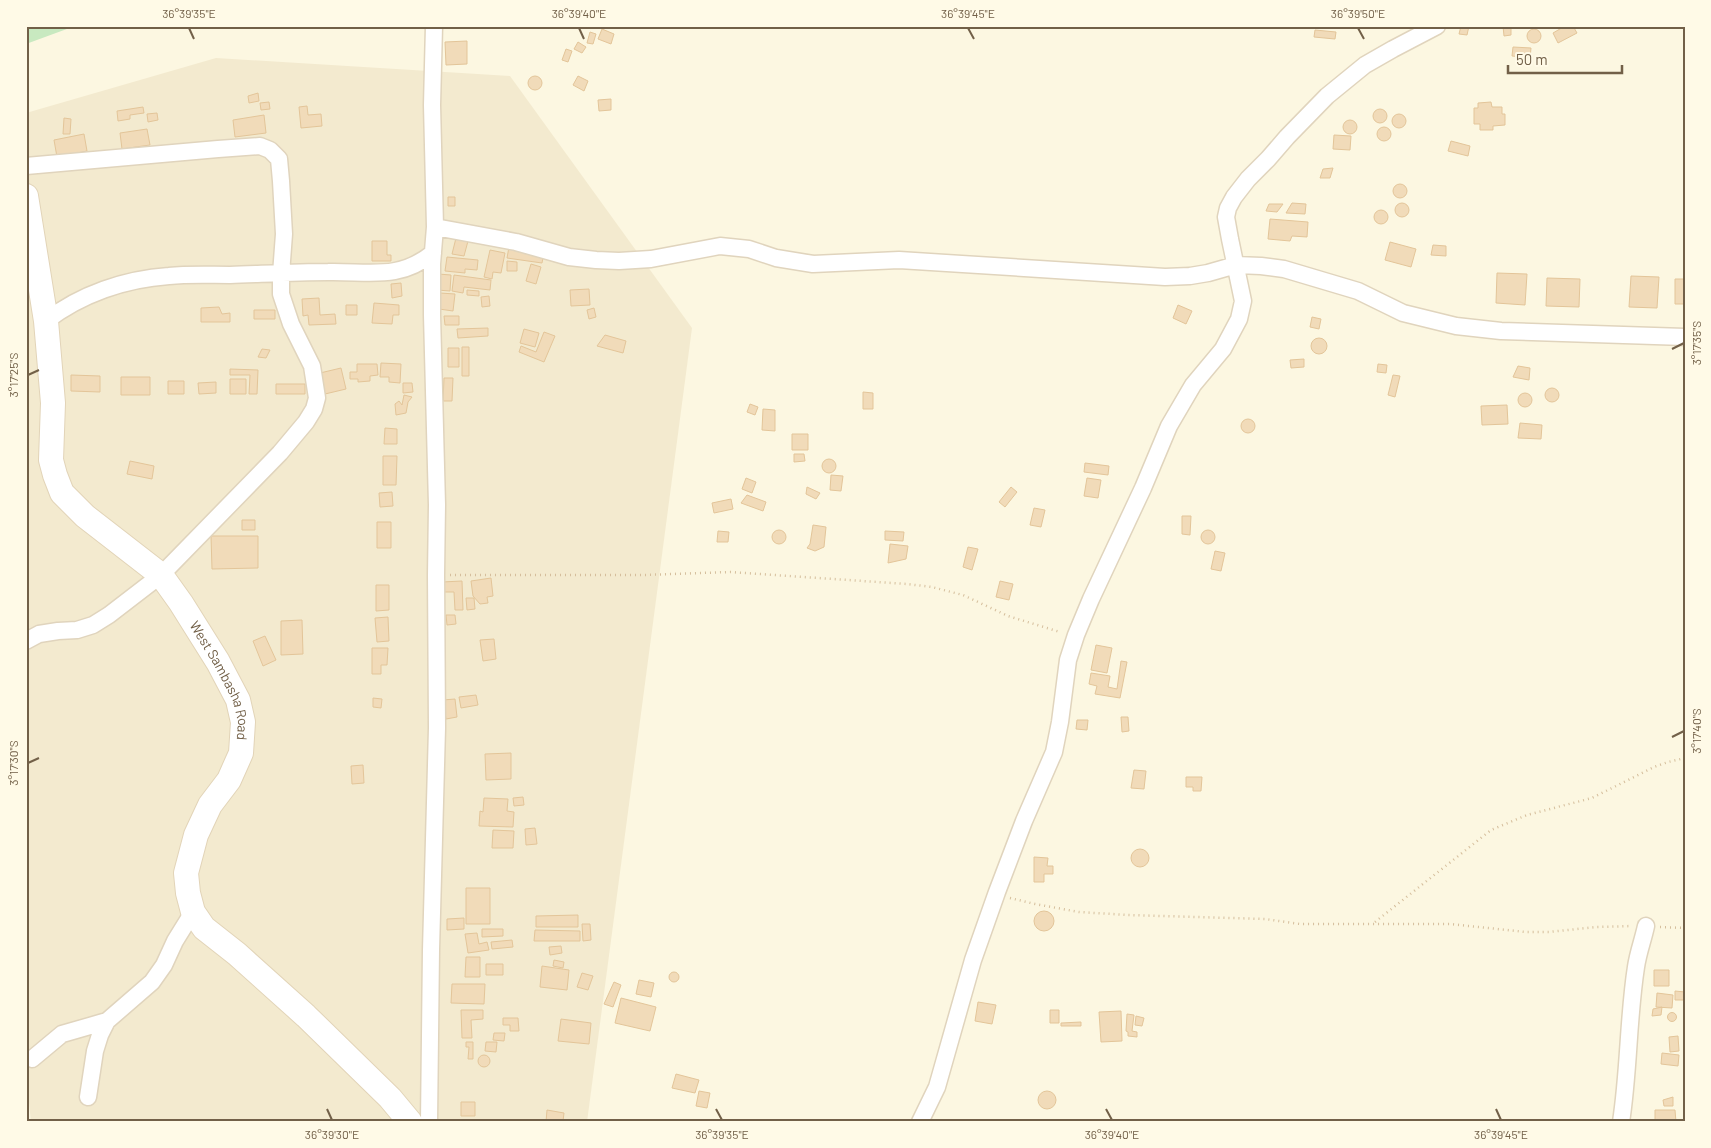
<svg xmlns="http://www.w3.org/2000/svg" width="1711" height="1148" font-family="Barlow,sans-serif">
<rect width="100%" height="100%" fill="#fcf7e1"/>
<path fill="#f3eacf" d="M216,58L510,76L692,328L587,1122H31L26,1074V113Z"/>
<path fill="#c8e9c0" d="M26,26H75L26,44Z"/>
<path fill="#f1dbb9" stroke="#e3c599" d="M1461,26H1469L1467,35L1459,34Z
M1503,26H1511V35L1504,36Z
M1565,26H1573L1577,33L1558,43L1553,33Z
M602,29L614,34L611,44L598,39Z
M1527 36a7 7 0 1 1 14 0a7 7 0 1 1-14 0Z
M1315,30L1336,32L1335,39L1314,37Z
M590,32L596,34L593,44L587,43Z
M467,41V64L446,65L445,42Z
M578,42L586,47L582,53L574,49Z
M1513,47L1531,48L1530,58L1512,56Z
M566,49L572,51L568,62L562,60Z
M578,76L588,81L584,91L573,85Z
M528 83a7 7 0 1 1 14 0a7 7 0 1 1-14 0Z
M258,93L259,101L249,103L248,96Z
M611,99V110L599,111L598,100Z
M269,102L270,109L261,110L260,103Z
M1491,102L1492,107H1502V114H1505V125L1493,126V130H1480V124H1474V108H1478V103Z
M307,106L308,115L321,114L322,126L301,128L299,107Z
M143,107L144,113L130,115V119L118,121L117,111Z
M1373 116a7 7 0 1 1 14 0a7 7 0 1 1-14 0Z
M157,113L158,120L148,122L147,114Z
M1392 121a7 7 0 1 1 14 0a7 7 0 1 1-14 0Z
M264,115L266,133L235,137L233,120Z
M64,118L71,119L70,134H63Z
M1343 127a7 7 0 1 1 14 0a7 7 0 1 1-14 0Z
M1377 134a7 7 0 1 1 14 0a7 7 0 1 1-14 0Z
M147,129L150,145L122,149L120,133Z
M84,134L87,151L57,157L54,140Z
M1334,135L1351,136L1350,150L1333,149Z
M1451,141L1470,146L1468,156L1448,151Z
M1333,168L1330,178H1320L1323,169Z
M1393 191a7 7 0 1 1 14 0a7 7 0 1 1-14 0Z
M448,197H455V206H448Z
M1292,203L1306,204L1305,214L1286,213Z
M1395 210a7 7 0 1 1 14 0a7 7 0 1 1-14 0Z
M1269,204H1283L1277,212L1266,211Z
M1374 217a7 7 0 1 1 14 0a7 7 0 1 1-14 0Z
M1270,219L1308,222L1307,237L1292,236L1290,241L1268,239Z
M456,238L468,241L464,256L452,254Z
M372,241H387V255H391V261H372Z
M1390,242L1416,249L1411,267L1385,260Z
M1433,245L1446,246V256L1431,255Z
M509,247L544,252L542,263L507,258Z
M490,250L505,253L501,273L493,272L492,279L484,277Z
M447,257L478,260L477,270L465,269V273L445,271Z
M507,261L517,262V271H507Z
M531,264L541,267L536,284L526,281Z
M1497,273L1527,274L1525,305L1496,303Z
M438,274L451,275L450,291L437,290Z
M454,275L491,280L490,290L464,287L463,293L452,291Z
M1631,276L1659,277L1657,308L1629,307Z
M1547,278L1580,279L1579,307L1546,306Z
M1675,279H1685V304H1675Z
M401,283L402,296L392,298L391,284Z
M589,289L590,305L571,306L570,290Z
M467,290L479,291V296L467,295Z
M440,293L455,294L453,311L439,309Z
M489,296L490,306L482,307L481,297Z
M319,298L320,315L335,314L336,324L309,325L308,315L303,316L302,299Z
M374,303L399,305V315H393L392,324L372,323Z
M346,305H357V315H346Z
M1178,305L1192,311L1186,324L1173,318Z
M219,307L222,314L230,313V322H201V308Z
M594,308L596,317L589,319L587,310Z
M254,310H275V319H254Z
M444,316H459V325H445Z
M1312,317L1321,319L1319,329L1310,327Z
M488,328V336L458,338L457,329Z
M524,329L539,333L535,347L520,343Z
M544,332L555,336L544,362L519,352L521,346L536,352Z
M605,335L626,341L623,353L597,346Z
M1311 346a8 8 0 1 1 16 0a8 8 0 1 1-16 0Z
M462,347H469V376H462Z
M448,348H459V367H448Z
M262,349L270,350L266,358L258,357Z
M1304,359V367L1291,368L1290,360Z
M381,363L401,364L400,383L389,382V377H380Z
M357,364H377L378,375L370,376V381L358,382V379H350V372H357Z
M1378,364L1387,365L1386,373L1377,372Z
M1518,366L1530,368L1529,380L1513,377Z
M341,368L346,389L325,394L320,373Z
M230,369L258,370L257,394H249L250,375H230Z
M71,375L100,376V392L71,391Z
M1393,375L1400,376L1395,397L1388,395Z
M121,377H150V395H121Z
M444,378H453L452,401H443Z
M230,379H246V394H230Z
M168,381H184V394H168Z
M216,382V393L199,394L198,383Z
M403,383H412L413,392L403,393Z
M276,384H305V394H276Z
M1545 395a7 7 0 1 1 14 0a7 7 0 1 1-14 0Z
M863,392L873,393V409H863Z
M1518 400a7 7 0 1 1 14 0a7 7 0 1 1-14 0Z
M404,395L412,397L408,402L406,413L396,415L395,404L399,401L402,405Z
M750,404L758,407L755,415L747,412Z
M1507,405L1508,424L1482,425L1481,406Z
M763,409L775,410V431L762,430Z
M1241 426a7 7 0 1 1 14 0a7 7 0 1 1-14 0Z
M1520,423L1542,425L1541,439L1518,438Z
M385,428L397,429V444H384Z
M792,434H808V450H792Z
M794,454H804L805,461L794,462Z
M383,456H397L396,485H383Z
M822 466a7 7 0 1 1 14 0a7 7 0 1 1-14 0Z
M130,461L154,466L152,479L127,474Z
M1085,463L1109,466L1108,475L1084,472Z
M831,475L843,476L841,491L830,490Z
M746,478L756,482L752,493L742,489Z
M1087,478L1101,480L1098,498L1084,496Z
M807,487L820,493L816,499L806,494Z
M1011,487L1017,492L1005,507L999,502Z
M392,492L393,506L380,507L379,493Z
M747,495L766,502L763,511L741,503Z
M731,499L733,509L714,513L712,503Z
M1034,508L1045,510L1041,527L1030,525Z
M1182,516H1191L1190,535L1182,534Z
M242,520H255V530H242Z
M377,522H391V548H377Z
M813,525L826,527L824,547L815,551L807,548L810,544Z
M772 537a7 7 0 1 1 14 0a7 7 0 1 1-14 0Z
M1201 537a7 7 0 1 1 14 0a7 7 0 1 1-14 0Z
M718,531L729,532L728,542H717Z
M885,531L904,532L903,541L885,540Z
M211,536H258V568L212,569Z
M890,544L908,546L906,559L888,563Z
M968,547L978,549L972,570L963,567Z
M1215,551L1225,553L1221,571L1211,569Z
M491,578L493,596L487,597L488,603L480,604L473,596L471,581Z
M462,581L463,610H455L454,592H443L442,582Z
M1000,581L1013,584L1009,600L996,597Z
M376,585H389V610L376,611Z
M466,598H474L475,609L467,610Z
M446,615H455L456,624L447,625Z
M388,617L389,641L377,642L375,618Z
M302,620L303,654L281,655V621Z
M265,636L276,660L263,666L253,641Z
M494,639L496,659L483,661L480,640Z
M1096,645L1112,648L1107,673L1091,670Z
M372,648H388L387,665H381V674H372Z
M1121,661L1127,662L1120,698L1095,694L1097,686L1089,684L1091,673L1110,676L1108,687L1117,689Z
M476,695L478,705L461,708L459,697Z
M373,698L382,699L381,708L373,707Z
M455,699L457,717L446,719L443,700Z
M1121,717H1128L1129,731L1122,732Z
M1077,720H1088L1087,730L1076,729Z
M511,753V779L486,780L485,754Z
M363,765L364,783L352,784L351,766Z
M1134,770L1146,771L1144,789L1131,788Z
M1186,777H1202L1201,791H1193V787H1186Z
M523,797L524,805L514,806L513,798Z
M484,798L508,799L507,811L514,812L513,827L479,826L480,811L483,812Z
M535,828L537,844L526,845L525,829Z
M493,830L514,831L513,848H492Z
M1131 858a9 9 0 1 1 18 0a9 9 0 1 1-18 0Z
M1034,857L1048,858L1047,866H1053V874H1044V882H1034Z
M466,888H490V924H466Z
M1034 921a10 10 0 1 1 20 0a10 10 0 1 1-20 0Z
M578,915V927H536V916Z
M464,918V929L447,930V919Z
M582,924H590L591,940L583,941Z
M482,929H503V936L482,937Z
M535,930L580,931V941H534Z
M477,933L479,944L487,942L489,950L468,953L465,934Z
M512,940L513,947L492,949L491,942Z
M561,946L562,953L550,955L549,947Z
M466,957H480V977H465Z
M554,960L564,962L563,968L553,966Z
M486,964H503V975H486Z
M542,966L569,970L567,990L540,987Z
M1654,970H1669V986H1654Z
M669 977a5 5 0 1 1 10 0a5 5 0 1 1-10 0Z
M582,973L593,976L588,990L577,987Z
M639,980L654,983L651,997L636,994Z
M614,982L621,985L613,1007L604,1004Z
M452,984H485L484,1004L451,1003Z
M1675,991L1685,992V1000H1675Z
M1657,993L1673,995L1672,1008L1656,1007Z
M621,998L656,1007L650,1031L615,1023Z
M978,1002L996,1005L992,1024L975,1021Z
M1662,1007L1661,1015L1652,1016L1653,1009Z
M461,1010H483V1019L471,1020L472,1038H462Z
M1050,1010H1059V1023H1050Z
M1121,1011L1122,1041L1101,1042L1099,1012Z
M1667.5 1017a4.5 4.5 0 1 1 9 0a4.5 4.5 0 1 1-9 0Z
M1127,1014L1134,1015L1132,1031L1137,1032V1037L1128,1036V1032L1126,1031Z
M1136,1016L1144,1018L1142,1026L1135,1025Z
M503,1018H518L519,1031H510V1025H503Z
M561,1019L591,1023L589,1044L558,1041Z
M1081,1022V1026H1061V1023Z
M494,1033H505L504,1041L493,1040Z
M1678,1036L1679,1051L1670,1052L1669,1037Z
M466,1042H473V1059H468L469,1047H466Z
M486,1042H497L496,1052L485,1051Z
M1662,1053L1679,1055L1678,1066L1661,1064Z
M478 1061a6 6 0 1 1 12 0a6 6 0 1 1-12 0Z
M676,1074L699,1080L695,1093L672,1088Z
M1038 1100a9 9 0 1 1 18 0a9 9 0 1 1-18 0Z
M699,1091L710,1093L707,1108L696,1106Z
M1673,1097V1106H1664L1663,1100Z
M461,1102H475V1116H461Z
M547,1110L564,1113L563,1121L572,1122H546Z
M1655,1110H1675L1676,1122H1655Z"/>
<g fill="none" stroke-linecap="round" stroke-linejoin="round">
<defs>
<path id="street" d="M26,166L218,149L260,146L270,150L279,159L281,181L284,234L281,274V294L291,324L312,366L317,398L314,409L306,422L280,453L161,575L109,615L93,625L77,630L58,631L39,634L26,641
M435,227L516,242L569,257L596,260L619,261L651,259L720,246L749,249L776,258L813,264L899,260L1165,277L1190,276L1208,273L1236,265L1261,266L1284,269L1358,291L1403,313L1456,326L1501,331L1685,337
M46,321C81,294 125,279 169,276C189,274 209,275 230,275C262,274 295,272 328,272C369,271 398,281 433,253
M32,1059L62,1034L107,1021
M88,1097L95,1051L100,1035L107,1021L152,982L164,965L175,941L193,912
M429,1122L431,950L437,728L436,575L437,505L432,315V264L435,227L432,105L434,26
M920,1122L937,1087L973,960L997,892L1024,821L1054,752L1060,722L1068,660L1076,635L1091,599L1143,488L1169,426L1193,385L1223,349L1239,319L1243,301L1230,239L1226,217L1228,208L1234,197L1248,179L1268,159L1287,137L1327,96L1365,65L1393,49L1437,26
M1621,1122C1629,1071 1628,1018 1636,967C1638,953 1643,940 1646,926"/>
<g id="secondary">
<path id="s1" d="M26,196L46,321L53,403L51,460L55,475L62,493L85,516L161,575L181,603L218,662L238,700L243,722L241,753L229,780L210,805L196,835L186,873L188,893L193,912L204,928L237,954L306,1016L390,1098L410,1122"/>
</g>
</defs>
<use href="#street" stroke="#e0d4bd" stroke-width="19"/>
<use href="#secondary" stroke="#e2d4b8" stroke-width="26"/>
<path stroke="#d5be9c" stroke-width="2.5" stroke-dasharray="1 4" stroke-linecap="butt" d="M450,575H643L730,572L907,584L932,587L963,595L1008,616L1060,632
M1010,898L1035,904L1079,912L1128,915L1265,919L1300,924H1450L1526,932H1549L1596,927L1632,926
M1375,922L1491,830L1527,815L1592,798L1654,767L1668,762L1685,758
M1660,927L1685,928"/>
<use href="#street" stroke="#fff" stroke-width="16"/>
<use href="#secondary" stroke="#fff" stroke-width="24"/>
</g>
<path fill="none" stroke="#726048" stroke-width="2" d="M189,28L194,39M579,28L584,39M968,28L974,39M1358,28L1364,39M1672,349L1684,343M28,375L39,370M1672,737L1684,731M28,763L39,758M327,1109L332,1120M716,1109L722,1120M1106,1109L1112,1120M1496,1109L1501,1120"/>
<g text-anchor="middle" stroke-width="4.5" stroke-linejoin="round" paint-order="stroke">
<g font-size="14" fill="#726048" stroke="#fffae7">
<text dy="5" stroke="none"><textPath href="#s1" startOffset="552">West Sambasha Road</textPath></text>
</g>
</g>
<rect width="1711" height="1148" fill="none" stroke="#fffae7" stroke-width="55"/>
<path d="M1508 65v8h114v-8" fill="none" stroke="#726048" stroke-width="2.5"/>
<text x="1516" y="65" font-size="15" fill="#726048" stroke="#fffae7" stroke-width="4" paint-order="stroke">50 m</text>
<rect x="28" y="28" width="1656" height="1092" fill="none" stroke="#726048" stroke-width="2"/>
<g font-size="12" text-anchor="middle" fill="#726048">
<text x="189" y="18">36°39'35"E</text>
<text x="579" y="18">36°39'40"E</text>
<text x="968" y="18">36°39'45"E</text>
<text x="1358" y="18">36°39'50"E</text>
<text transform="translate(1697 343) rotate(-90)" y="4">3°17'35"S</text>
<text transform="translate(14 375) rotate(-90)" y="4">3°17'25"S</text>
<text transform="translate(1697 731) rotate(-90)" y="4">3°17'40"S</text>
<text transform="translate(14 763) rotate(-90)" y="4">3°17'30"S</text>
<text x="332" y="1139">36°39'30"E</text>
<text x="722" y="1139">36°39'35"E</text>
<text x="1112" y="1139">36°39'40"E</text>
<text x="1501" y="1139">36°39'45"E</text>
</g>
</svg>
